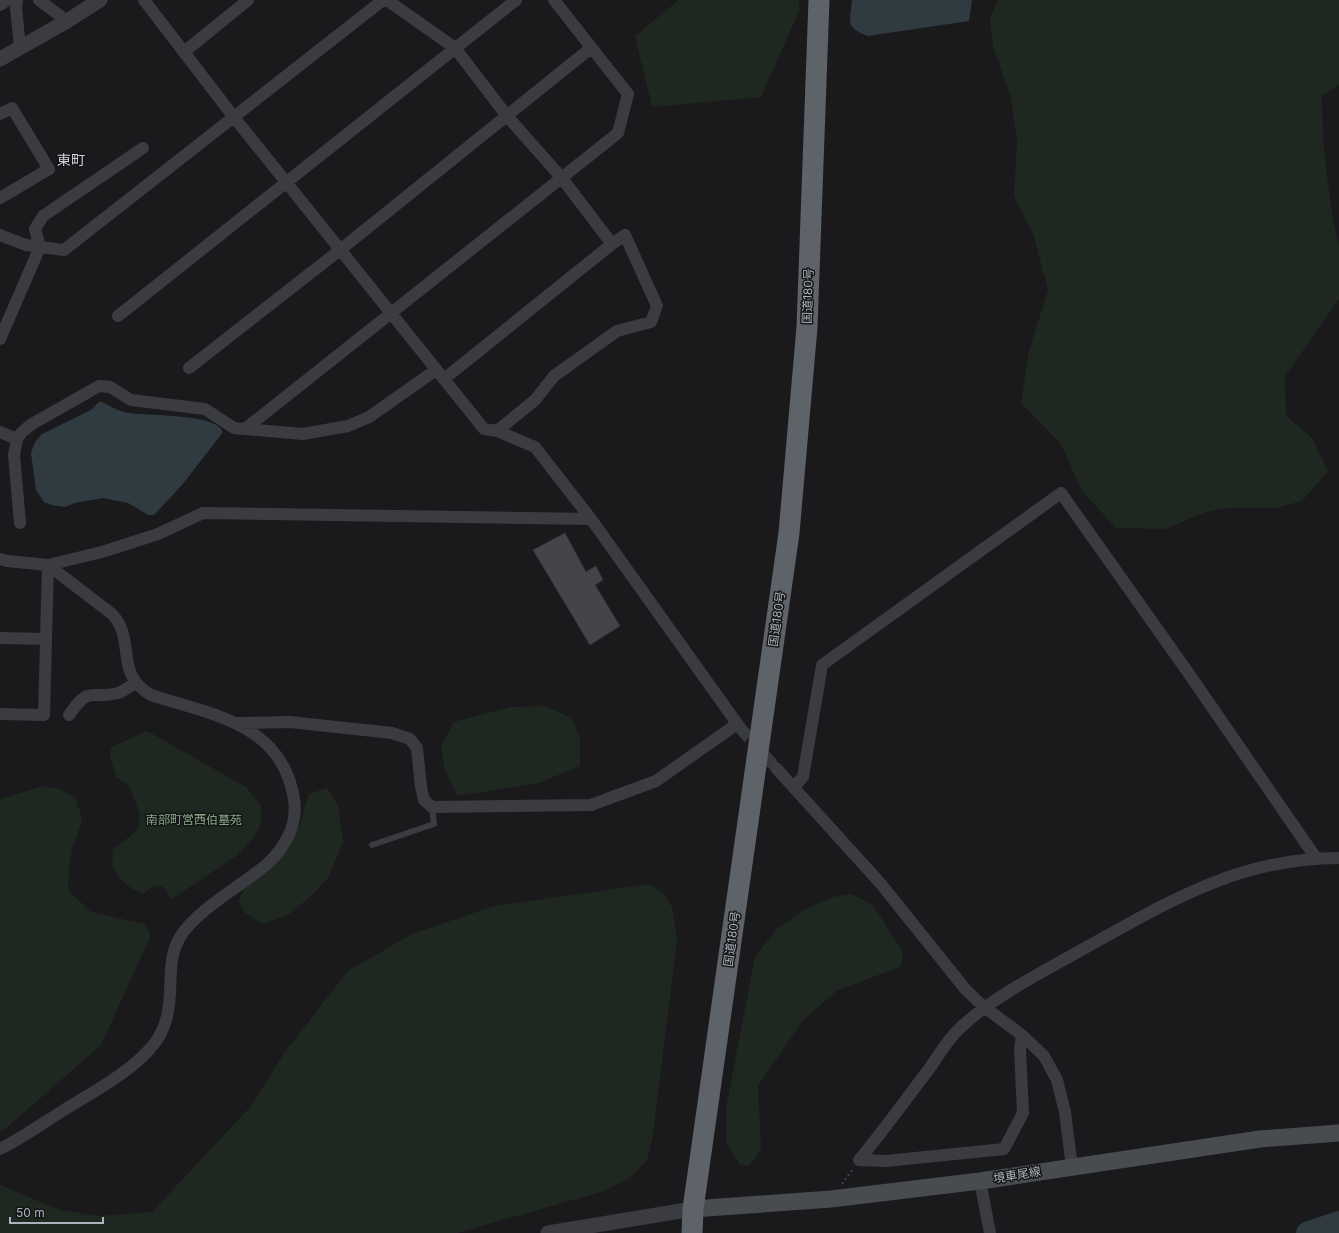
<svg xmlns="http://www.w3.org/2000/svg" width="1339" height="1233" font-family="Inter,'Noto Sans JP',sans-serif">
<rect width="100%" height="100%" fill="#1a1a1c"/>
<path fill="#1f2820" d="M679,0H799V11L761,97L652,107L635,36Z
M998,0H1339V85L1322,95L1323,141L1331,208L1339,247V299L1285,376L1286,416L1312,438L1328,471L1302,501L1274,508H1225L1203,513L1166,529L1116,528L1082,491L1061,444L1021,403L1029,351L1048,290L1033,233L1014,196L1017,141L1011,98L993,47L990,18Z
M545,706L571,718L580,738V766L539,783L457,796L444,767L441,746L454,722L511,707Z
M147,731L246,787L261,806V821L259,828L249,843L236,856L172,899L163,887L155,885L143,894C123,885 109,873 113,849L138,830L140,814L129,785L116,777L110,756L111,747Z
M43,786L60,789L76,798L82,820L70,858L68,890L91,912L144,924L151,935L101,1045L5,1129L0,1131V799Z
M327,788L338,805L343,842L328,878L311,896L288,915L263,924L245,913L239,901L245,887L275,864L300,824L309,794Z
M649,884L663,893L672,907L677,940L653,1135L647,1160L630,1178L604,1191L457,1233H0V1185L60,1210L100,1216L152,1212L251,1106L284,1053L348,971L412,934L494,906Z
M851,894L873,905L903,952L900,967L838,990L803,1020L758,1086L761,1150L749,1166L740,1164L726,1143V1108L755,957L777,929L806,909L833,897Z"/>
<path fill="#2f3b41" d="M852,0H972L969,21L868,36C845,27 850,23 852,0Z
M99,402H102C109,405 116,410 124,412C144,417 215,412 223,432L182,485L154,515H148L128,503L103,498L75,503L65,507L52,505L44,502L36,490L31,453L35,442L42,434L91,410Z"/>
<g fill="none" stroke-linecap="round" stroke-linejoin="round">
<path stroke="#2f3b41" stroke-width="22" d="M1307,1233L1339,1222"/>
</g>
<path fill="#444549" stroke="#343438" d="M565,533L586,572L596,566L603,580L595,585L620,626L590,645L533,550Z"/>
<g fill="none" stroke-linecap="round" stroke-linejoin="round">
<path stroke="#37393c" stroke-width="12" stroke-dasharray="12 6" stroke-linecap="butt" d="M741,729L776,768"/>
<path stroke="#414448" stroke-width="2" stroke-dasharray="2 3" stroke-linecap="butt" d="M842,1184L853,1169"/>
<path stroke="#3b3c41" stroke-width="6" d="M372,845L434,824L432,807"/>
<path stroke="#3b3c41" stroke-width="12" d="M17,0L16,8L20,48
M39,0L67,21
M144,0L233,116L484,429L497,431L535,447L591,519L741,729
M387,0L455,48L507,116L561,177L612,244L625,235L657,306L651,322L617,331L554,376L535,400L497,431
M0,5L7,0
M184,52L248,0
M0,114L12,108L49,169L0,198
M0,235L26,245L64,250L383,0
M118,316L516,0
M0,339L40,247L35,229L43,216L143,148
M189,368L340,250L591,48
M444,379L612,244
M245,429L618,133L628,94L554,0
M0,432L17,439
M20,523L14,455L17,439L22,432L32,424L99,386L110,387L131,400L205,409L234,428L245,429L303,434L348,426L369,417L436,370
M0,559L7,561L48,565L102,552L158,534L203,513L591,519
M0,638L46,639
M0,714L44,715L48,565
M69,715C91,683 91,701 118,693C124,691 130,686 135,683
M238,723L290,722L392,733L410,739L417,748L421,787L424,800L432,807L591,805L656,781L737,724
M776,768L881,884L966,990L984,1007L1022,1035L1044,1056L1057,1080L1065,1112L1072,1167
M794,787L803,777L822,665L1061,493L1187,671L1316,858
M0,1149C22,1138 43,1123 64,1110C93,1092 133,1071 154,1044C159,1038 164,1027 166,1020C175,991 164,960 182,934C200,908 241,886 266,865C285,848 298,825 294,799C282,723 212,715 151,695C113,673 137,641 112,614L48,565
M859,1160C884,1130 906,1099 929,1069C939,1055 948,1039 960,1028C993,997 1037,975 1076,953C1164,905 1235,858 1339,858
M859,1160L886,1161L1004,1149L1023,1113L1020,1050L1022,1035
M980,1181L990,1233"/>
<path stroke="#3b3c41" stroke-width="15" d="M0,59L67,21L100,0
M548,1233L693,1209"/>
<path stroke="#484c51" stroke-width="17" d="M693,1209L831,1199L980,1181L1260,1139L1339,1133"/>
<path stroke="#5e6269" stroke-width="21" d="M692,1233L693,1209L789,533L807,327L819,0"/>
</g>
<g text-anchor="middle" stroke-width="3" stroke-linejoin="round" paint-order="stroke">
<g font-size="12" fill="#acb3bc" stroke="#151517">
<text transform="translate(808 296) rotate(-88)" y="4">国道180号</text>
<text transform="translate(777 619) rotate(-82)" y="4">国道180号</text>
<text transform="translate(732 939) rotate(-82)" y="4">国道180号</text>
<text transform="translate(1017 1175) rotate(-9)" y="4">境車尾線</text>
</g>
<g font-size="12" fill="#84a783" stroke="#151517">
<text x="194" y="824">南部町営西伯墓苑</text>
</g>
<g font-size="14" fill="#cdd1d8" stroke="#151517">
<text x="71" y="165">東町</text>
</g>
</g>
<path d="M10 1217v6h93v-6" fill="none" stroke="#acb3bc" stroke-width="2"/>
<text x="16" y="1217" font-size="12" fill="#acb3bc" stroke="#151517" stroke-width="3" paint-order="stroke">50 m</text>
</svg>
